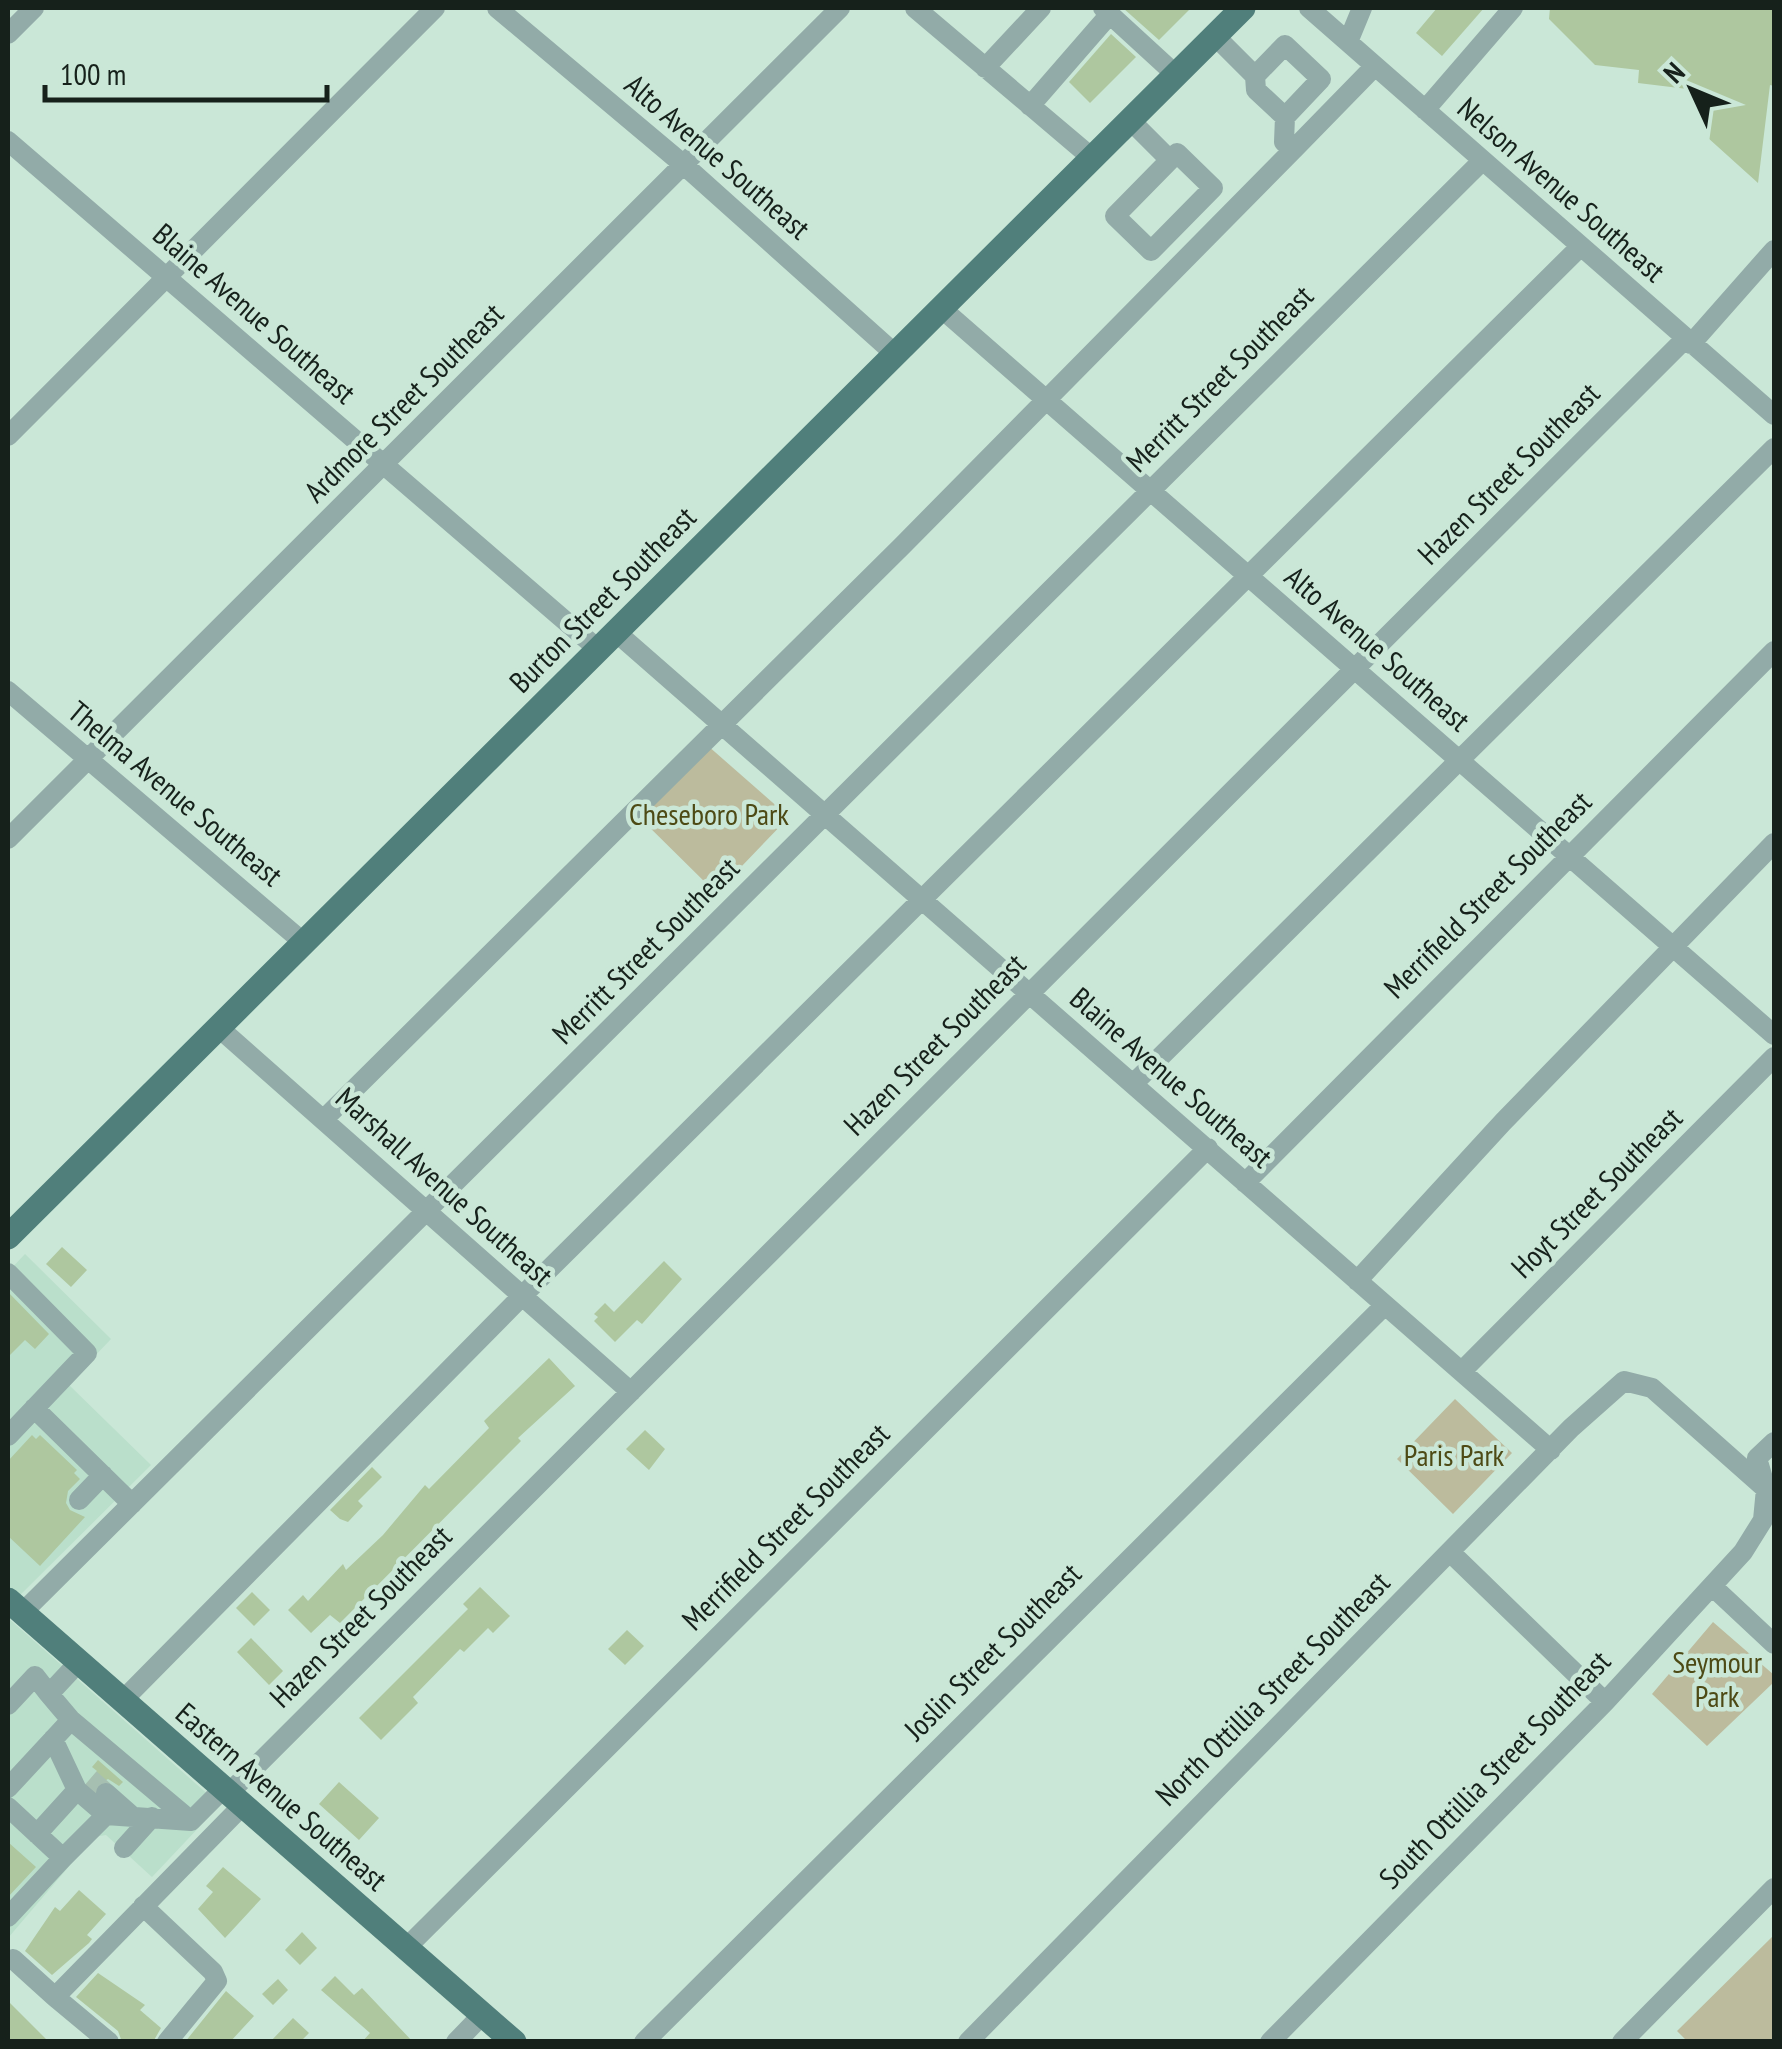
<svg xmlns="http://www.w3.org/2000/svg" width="1782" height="2049" font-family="'PT Sans Narrow',sans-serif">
<rect width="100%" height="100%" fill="#cae7d7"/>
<path fill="#badfcb" d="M25,1254L111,1339L68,1384L151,1465L8,1607V1272Z
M8,1618L220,1805L152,1877L106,1835L94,1837L8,1938Z"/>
<path fill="#bcbb9d" d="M707,745L789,817L716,893L636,814Z
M1455,1399L1512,1453L1453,1514L1397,1459Z
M1713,1622L1774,1675V1682L1707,1746L1652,1694Z
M1774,1935V2041H1687L1677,2031Z"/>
<path fill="#aec79f" d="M1123,8H1191L1159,40Z
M1437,8H1484L1442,56L1416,33Z
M1550,8H1774V86L1770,85L1758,183L1707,137L1712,92L1638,83L1639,70L1595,65L1549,19Z
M1111,34L1136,57L1090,103L1069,82Z
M62,1247L87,1270L71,1287L46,1264Z
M664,1261L682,1279L642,1324L637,1320L615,1342L594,1321L598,1317L594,1314L605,1303L614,1312Z
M8,1292L49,1334L35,1349L25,1340L8,1357Z
M549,1358L575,1386L518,1438L521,1441L340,1623L330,1615L311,1633L288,1610L303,1595L308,1601L343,1564L346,1570L383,1535L425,1485L429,1489L489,1428L484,1421Z
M645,1430L665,1449L649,1470L626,1449Z
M32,1435L36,1439L40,1435L77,1470L74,1473L80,1479L68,1491L66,1503L70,1510L85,1517L40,1566L8,1536V1461Z
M372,1467L382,1477L358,1501L363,1506L348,1522L340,1519L330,1510Z
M480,1587L510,1616L493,1633L488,1628L464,1652L460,1649L413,1697L418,1703L381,1740L359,1718L468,1609L463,1604Z
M252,1592L270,1610L254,1626L236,1608Z
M627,1630L644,1646L625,1665L608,1649Z
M251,1638L283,1671L269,1685L237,1652Z
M98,1760L123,1782L119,1786L108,1779L94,1787L88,1782L97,1771L92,1767Z
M339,1782L379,1818L359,1840L319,1804Z
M8,1842L36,1867L8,1897Z
M223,1867L261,1899L225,1938L198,1909L213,1892L206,1886Z
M79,1890L106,1914L87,1935L92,1939L89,1943L52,1975L25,1951L55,1907L60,1911Z
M302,1932L317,1948L300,1965L285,1950Z
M98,1973L145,2005L140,2010L161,2028L153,2042H122L118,2031L76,1997Z
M335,1976L354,1995L362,1988L413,2042H362L370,2033L321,1990Z
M278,1979L288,1990L273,2005L262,1994Z
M226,1991L254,2016L230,2042H185Z
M8,2001L49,2042H8Z
M293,2018L309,2033L300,2042H270Z"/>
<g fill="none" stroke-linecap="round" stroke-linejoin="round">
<path stroke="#a6bfb1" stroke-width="20" stroke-dasharray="20 10" stroke-linecap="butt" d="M90,1779L106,1793"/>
<path stroke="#92aba8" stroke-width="20" d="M497,8L684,165L895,354
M915,8L1091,157
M1103,8L1175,74
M1309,8L1774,415
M8,34L34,8
M1214,35L1255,76L1256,90L1285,117L1284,142L1293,150L1375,66
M1348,42L1362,8
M985,68L1041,8
M1255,76L1285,45L1321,79L1285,117
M1030,106L1110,14
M1425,110L1513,8
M1129,119L1170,160L1115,216L1151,251L1213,188L1177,153L1170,160
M8,141L599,650
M941,308L1774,1035
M1691,344L1774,250
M8,436L435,8
M617,633L1551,1450
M8,691L303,942
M8,839L840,8
M218,1027L631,1392
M1133,1084L1774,448
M323,1120L902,546L1293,150
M1245,1183L1774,651
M8,1273L87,1353L8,1436
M1357,1281L1503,1122L1774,843
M1462,1371L1774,1057
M34,1408L132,1504
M79,1500L103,1475
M1450,1552L1605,1702
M1712,1586L1774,1644
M22,1613L1482,161
M122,1701L522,1296L1580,247
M8,1705L35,1676L49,1694L78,1663
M71,1720L191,1821
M53,1739L77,1790L106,1815L191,1821L222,1790
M8,1788L71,1720L49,1694
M106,1793L132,1816
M227,1795L1685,339
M8,1807L63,1858L106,1815
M37,1834L77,1790
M124,1848L152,1817
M143,1906L213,1972L217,1981L167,2042
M8,1917L63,1858
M406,1948L1208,1148
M13,1959L55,1997
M109,2042L55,1997L241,1807
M456,2042L483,2014
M644,2042L1385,1305
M968,2042L1571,1428L1624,1381L1652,1388L1766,1489
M1270,2042L1605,1702L1743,1552L1763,1520L1766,1489L1757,1458L1774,1442
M1622,2042L1774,1888"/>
<path stroke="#507f7b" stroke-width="25" d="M8,1237L1243,8
M8,1600L514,2042"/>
</g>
<g text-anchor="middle" stroke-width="9" stroke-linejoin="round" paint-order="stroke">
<g font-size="30" fill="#16211b" stroke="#cae7d7">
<text transform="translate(717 157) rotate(41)" y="10">Alto Avenue Southeast</text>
<text transform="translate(1561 190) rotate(41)" y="10">Nelson Avenue Southeast</text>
<text transform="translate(254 314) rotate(41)" y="10">Blaine Avenue Southeast</text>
<text transform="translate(1220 379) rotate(-45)" y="10">Merritt Street Southeast</text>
<text transform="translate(404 403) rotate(-45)" y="10">Ardmore Street Southeast</text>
<text transform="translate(1509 474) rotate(-45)" y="10">Hazen Street Southeast</text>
<text transform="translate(603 600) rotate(-45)" y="10">Burton Street Southeast</text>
<text transform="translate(1377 649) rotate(41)" y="10">Alto Avenue Southeast</text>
<text transform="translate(175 794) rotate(40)" y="10">Thelma Avenue Southeast</text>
<text transform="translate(1488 895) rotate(-45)" y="10">Merrifield Street Southeast</text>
<text transform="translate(646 951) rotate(-45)" y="10">Merritt Street Southeast</text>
<text transform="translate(935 1045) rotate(-45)" y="10">Hazen Street Southeast</text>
<text transform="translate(1171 1078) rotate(41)" y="10">Blaine Avenue Southeast</text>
<text transform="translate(444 1187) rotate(42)" y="10">Marshall Avenue Southeast</text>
<text transform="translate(1597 1193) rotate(-45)" y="10">Hoyt Street Southeast</text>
<text transform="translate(786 1527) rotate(-45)" y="10">Merrifield Street Southeast</text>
<text transform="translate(361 1617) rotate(-45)" y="10">Hazen Street Southeast</text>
<text transform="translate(993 1652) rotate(-45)" y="10">Joslin Street Southeast</text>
<text transform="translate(1273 1689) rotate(-45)" y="10">North Ottillia Street Southeast</text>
<text transform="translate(1495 1770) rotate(-46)" y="10">South Ottillia Street Southeast</text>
<text transform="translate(281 1797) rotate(41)" y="10">Eastern Avenue Southeast</text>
</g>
<g font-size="30" fill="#4d4a15" stroke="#cae7d7">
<text x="709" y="825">Cheseboro Park</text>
<text x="1454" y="1466">Paris Park</text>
<text x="1717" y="1673">Seymour<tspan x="1717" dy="34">Park</tspan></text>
</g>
</g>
<rect width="1782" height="2049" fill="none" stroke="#16211b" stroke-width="20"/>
<g transform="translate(1692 90) rotate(314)" stroke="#cae7d7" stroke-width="8" paint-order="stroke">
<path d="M0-8L18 38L0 25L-18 38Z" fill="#16211b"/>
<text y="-15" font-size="28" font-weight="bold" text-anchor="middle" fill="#16211b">N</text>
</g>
<path d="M45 85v15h282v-15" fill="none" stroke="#16211b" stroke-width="5"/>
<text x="60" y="85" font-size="30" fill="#16211b" stroke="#cae7d7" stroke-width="8" paint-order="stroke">100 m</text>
</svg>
